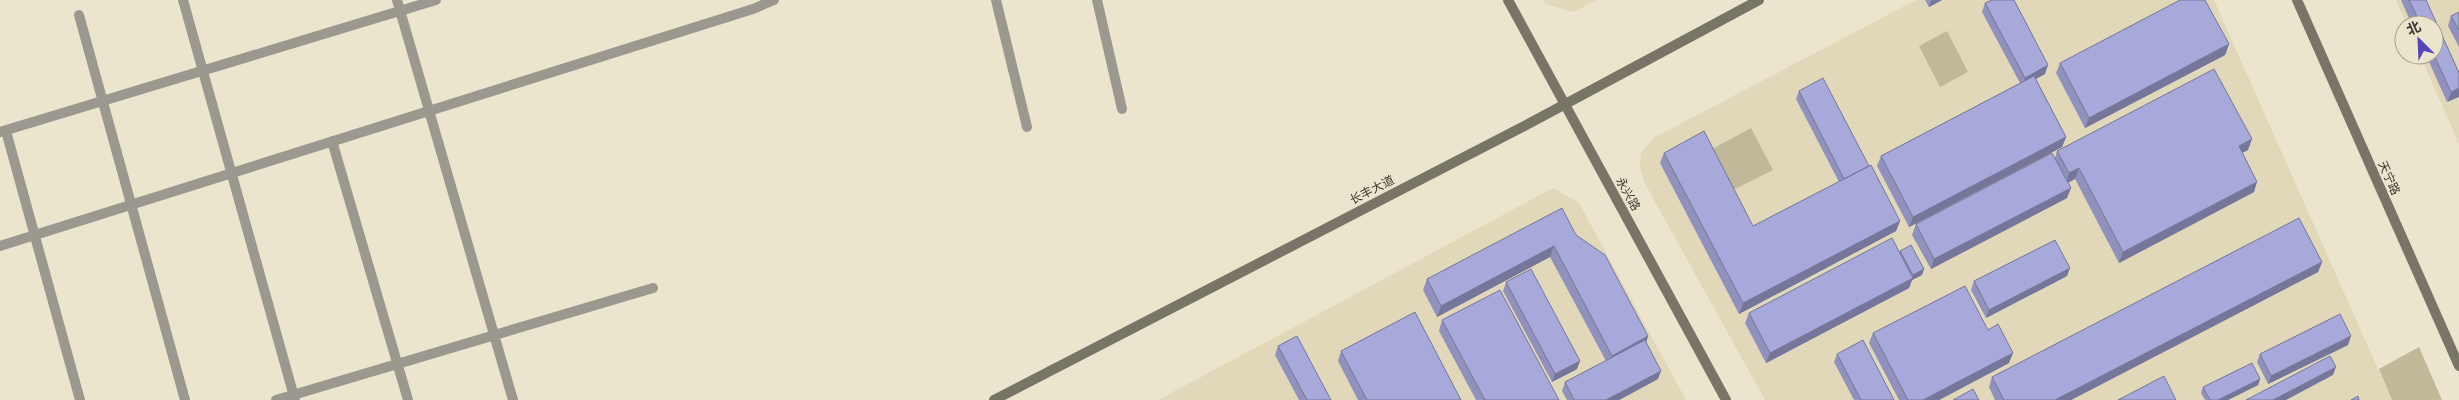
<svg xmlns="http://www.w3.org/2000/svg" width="2459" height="400" font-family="Helvetica,'Noto Sans SC',sans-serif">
<rect width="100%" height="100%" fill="#ece5cd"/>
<path fill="#e1d8b9" d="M1544,0H1597L1574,12L1545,4Z
M1916,0H2214L2392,400H1765L1644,182L1640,166L1641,153L1655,137Z
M2396,0H2459V144L2420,55H2434V25H2407Z
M1553,188L1579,203L1686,400H1158Z"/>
<path fill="#c1b799" d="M1947,31L1968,72L1940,87L1919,46Z
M1751,128L1773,170L1733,190L1712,149Z
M2419,347L2442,400H2392L2379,369Z"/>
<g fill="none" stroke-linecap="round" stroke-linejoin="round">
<path stroke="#9b988f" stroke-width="10" d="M183,0L295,400
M397,0L513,400
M996,0L1027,127
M1097,0L1122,109
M79,15L185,400
M6,131L80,400
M0,132L436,0
M332,141L408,400
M0,246L753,9L774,0
M276,400L653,288"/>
<path stroke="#787466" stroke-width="10" d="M1508,0L1726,400
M2297,0L2459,366
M994,400L1530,123L1759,0"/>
</g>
<path fill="#9091bc" d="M1925,0H1942L1929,7Z
M2401,0H2426L2459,73L2447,102L2426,55H2434V25H2412Z
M1985,3L2045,74L2036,79L2066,137L2062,147L1909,227L1877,166L1881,156L2020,83L1982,12Z
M2459,12V47L2448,26L2451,16Z
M2229,44L2225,55L2085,128L2056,73L2060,63Z
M1799,91L1869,166L1900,221L1896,231L1739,314L1660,163L1664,153L1753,226L1839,182L1796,99Z
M2248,150L2242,153L2254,192L2119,263L2075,179L2068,182L2067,198L1931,269L1912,235L1916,224L2055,158L2057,151Z
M1576,235L1648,336L1646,343L1658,379L1619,400H1567L1562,391L1565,382L1606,361L1550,257L1437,317L1423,290L1427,279Z
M1900,251L1924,269L1922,275L1912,280L1909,288L1766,363L1745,323L1749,313L1900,253Z
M2322,262L2318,272L2071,400H1995L1989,387L1992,377Z
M2067,276L1986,318L1971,290L1974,281Z
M1506,282L1577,369L1552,382L1503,291Z
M1442,320L1559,400H1476L1439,331Z
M1988,330L2009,363L1939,400H1899L1869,343L1873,333Z
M2348,345L2268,384L2257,362L2260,354Z
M1278,346L1331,400H1299L1275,355Z
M1341,351L1461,400H1358L1338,361Z
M1837,354L1894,400H1854L1834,362Z
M2260,379L2258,385L2228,400H2205L2201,393L2203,387Z"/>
<path fill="#757699" d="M1933,0H1942L1929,7L1931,1Z
M2229,44L2225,55L2085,128L2089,118Z
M2048,65L2045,74L2022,86L2025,78Z
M2459,88V97L2447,102L2451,92Z
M2066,137L2062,147L1909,227L1913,217Z
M2252,139L2248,150L2235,156L2239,146Z
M2079,168L2075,179L2066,184L2069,173Z
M2257,182L2254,192L2119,263L2123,252Z
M2071,188L2067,198L1931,269L1934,259Z
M1900,221L1896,231L1739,314L1743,303Z
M1554,246L1550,257L1437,317L1441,306Z
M2322,262L2318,272L2071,400H2055Z
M2070,268L2067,276L1986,318L1989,310Z
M1924,269L1922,275L1912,280L1909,288L1766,363L1770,353L1912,279L1913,275Z
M1648,336L1645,347L1608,366L1612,356Z
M2351,336L2348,345L2268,384L2271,376Z
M2013,353L2009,363L1939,400H1923Z
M1580,361L1577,369L1552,382L1555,374Z
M2336,367L2333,375L2286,400H2273Z
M1661,371L1658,379L1619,400H1606Z
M2260,379L2258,385L2228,400H2218Z"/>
<path fill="#a7a9db" stroke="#757699" d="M1992,0H2014L2048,65L2025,78L1985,3Z
M2180,0H2205L2229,44L2089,118L2060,63Z
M2409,0H2426L2459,73V88L2451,92L2434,55V25H2421Z
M2459,12V30L2451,16Z
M2214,69L2252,139L2239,146L2257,182L2123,252L2079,168L2069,173L2057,151Z
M2034,76L2066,137L1913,217L1881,156Z
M1823,78L1869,166L1844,179L1799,91Z
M1704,131L1753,226L1871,165L1900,221L1743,303L1664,153Z
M2052,153L2071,188L1934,259L1916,224Z
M1562,208L1576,235L1605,255L1648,336L1612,356L1554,246L1441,306L1427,279Z
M2299,218L2322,262L2055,400H2004L1992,377Z
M1892,238L1913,278L1770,353L1749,313Z
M2055,240L2070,268L1989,310L1974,281Z
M1911,245L1924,269L1913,275L1900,251Z
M1531,269L1580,361L1555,374L1506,282Z
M1965,286L1988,330L1998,324L2013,353L1923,400H1908L1873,333Z
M1500,290L1559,400H1485L1442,320Z
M1415,312L1461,400H1367L1341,351Z
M2340,314L2351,336L2271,376L2260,354Z
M1297,336L1331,400H1307L1278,346Z
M1645,340L1661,371L1606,400H1574L1565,382Z
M1863,340L1894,400H1861L1837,354Z
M2330,356L2336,367L2273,400H2246Z
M2252,363L2260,379L2218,400H2210L2203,387Z
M2164,376L2176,400H2118Z
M1973,389L1979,400H1953Z
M2358,396L2359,400H2351Z"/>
<g text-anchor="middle" stroke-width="4.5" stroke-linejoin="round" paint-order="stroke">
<g font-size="12" fill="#3b392f" stroke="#ece5cd">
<text transform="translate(2389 178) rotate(66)" y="4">天宁路</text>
<text transform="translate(1372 190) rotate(-27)" y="4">长丰大道</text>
<text transform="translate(1628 194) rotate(61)" y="4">永兴路</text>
</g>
</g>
<g transform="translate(2419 40) rotate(336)"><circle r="24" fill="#ece5cd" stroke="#a5a08e"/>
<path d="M0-4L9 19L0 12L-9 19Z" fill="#5445bd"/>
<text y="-8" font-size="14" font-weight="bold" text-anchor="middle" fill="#3b392f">北</text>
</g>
</svg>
